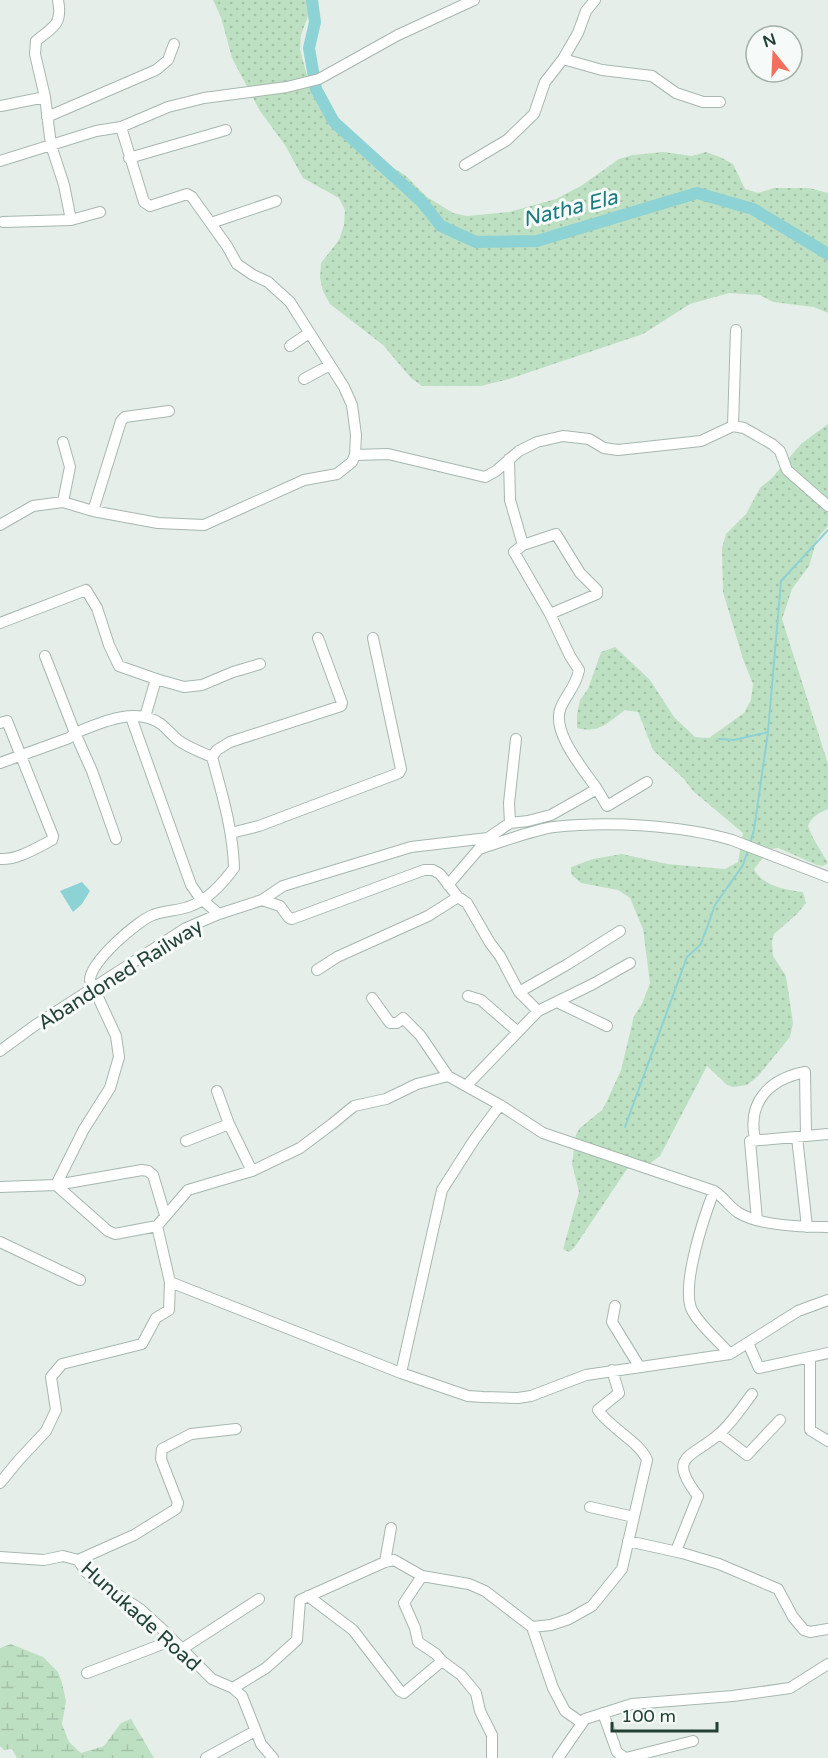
<svg xmlns="http://www.w3.org/2000/svg" width="828" height="1758" font-family="'Varela Round',sans-serif">
<defs>
<pattern id="grass-dots" width="8" height="8" patternUnits="userSpaceOnUse" patternTransform="scale(1.5)"><rect width="8" height="8" fill="#bee0c2"/><path d="M2 2h.1M6 6h.1" fill="none" stroke="#a3c1a7" stroke-width="1.8" stroke-linecap="round"/></pattern>
<pattern id="wetland-marsh" width="20" height="14" patternUnits="userSpaceOnUse" patternTransform="scale(1.5)"><rect width="20" height="14" fill="#bee0c2"/><path d="M1 5h8M5 5V1M11 12h8M15 12V8" fill="none" stroke="#a3c1a7"/></pattern>
</defs>
<rect width="100%" height="100%" fill="#e5eee9"/>
<path fill="url(#grass-dots)" d="M213,0H314L301,35L300,49L307,76L330,127L343,135L354,145L405,175L427,197L453,213L467,216L509,212L556,199L581,186L619,159L633,155L663,152L692,156L706,152L720,157L733,164L745,189L758,193L774,188H809L828,193V313L814,307L773,302L760,295L729,293L690,304L643,334L509,379L481,386H422L411,378L383,345L330,304L323,291L320,278L321,263L339,240L344,225L345,210L339,198L303,178L285,145L260,111L232,58L221,17Z
M828,424V526L817,539L809,566L792,589L782,619L828,764V809C819,813 812,816 808,826L813,838L828,863L823,866L817,865L778,848L770,849L754,869C762,886 786,890 803,892L806,903L797,914L774,934L772,942L773,956L786,976L793,1023L790,1037L758,1076L747,1085L733,1087L727,1085L707,1066L660,1156L649,1164L627,1169L574,1248L569,1252L563,1249L579,1192L572,1164L576,1134L580,1128L602,1110L606,1103L621,1070L634,1016L642,1004L650,983L643,929L630,898L618,890L581,883L571,874V867L593,859L622,854L667,864L725,869L738,862L743,833L693,791L684,779L653,750L638,712L625,710C608,722 599,734 577,728V714L580,700L588,689L601,652L615,647L650,680L674,717L695,737L709,738L744,713L751,700L753,684L743,659L723,592L722,548L726,534L746,514L760,488L771,479L801,444Z"/>
<path fill="url(#wetland-marsh)" d="M11,1644L43,1657L58,1672L62,1683L66,1701L62,1724L69,1742L81,1753L104,1746L121,1723L131,1719L154,1758H17L12,1749L4,1750L0,1746V1648Z"/>
<path fill="#8dd2d4" d="M82,882L90,891L82,904L73,912L60,891Z"/>
<g fill="none" stroke-linecap="round" stroke-linejoin="round">
<path stroke="#8dd2d4" stroke-width="2" d="M719,739L734,740L768,732
M750,844L754,830L768,732L781,581L828,530
M625,1127L687,957L701,944L715,905L743,865L748,850"/>
<path stroke="#8dd2d4" stroke-width="12" d="M312,0L315,22L309,48L316,89L334,122L421,201L441,226L476,242L537,241L697,193L753,209L828,254"/>
<defs>
<path id="minor" d="M58,0C63,26 52,27 36,41L35,54L45,97L51,145L64,185L71,220
M563,59L602,70L652,76L676,93L703,102H720
M1,106L45,97
M47,117L156,70L168,60L174,44
M129,158L226,130
M0,161L96,131L121,127L168,107L204,98L287,87L319,79L398,35L474,0
M465,165L507,140L534,114L545,82L563,59L578,33L586,11L595,0
M3,222L71,220L100,212
M211,223L276,201
M290,346L309,333
M304,379L330,365
M733,426L736,330
M355,455L388,454L485,477L496,471L519,451L537,442L563,436L589,439L604,448L618,450L701,441L733,426L744,428L772,444L780,451L787,470L828,506
M63,502L70,467L63,442
M93,511L121,421L125,417L169,411
M0,525L33,506L63,502L93,511L158,523L204,525L304,480L337,474L352,462L355,455L356,435L352,405L344,387L290,302L268,282L253,275L237,264L227,246L192,197L187,194L150,206L144,202L121,127
M523,545L556,534L580,573L597,590V594L550,614
M0,623L86,590L97,608L109,645L119,666L156,679
M131,717L191,885L200,898L219,914
M145,717L156,679L184,687L202,685L233,672L260,664
M0,723L7,721L53,836L52,840C36,848 18,860 0,859
M212,757L217,750L230,742L341,706L342,703L318,638
M0,763L69,738L75,733L45,656
M597,789L607,806L647,782
M510,823L509,803L516,739
M231,833L259,826L399,773L401,769L373,638
M116,839L92,771L75,733C100,723 135,706 161,724C167,729 172,735 178,740C187,747 201,752 212,757C222,794 233,830 234,868C223,883 210,898 193,905C181,911 165,910 153,915C137,921 90,962 90,980L116,1036L119,1057L110,1088L84,1129L56,1185L108,1231L115,1234L157,1226
M479,849C502,842 532,830 554,827C608,821 681,825 732,840L828,877
M448,885L484,843
M262,900L280,906L289,918L292,919L424,870H433L440,874L458,897L467,903L490,943L500,956L519,992L538,1011L467,1085
M317,970L337,957L428,916L458,897
M519,992L568,964L620,931
M468,996L481,1000L518,1032
M372,998L390,1023H397L403,1018L420,1035L448,1076
M557,1002L607,1026
M538,1011L593,984L630,963
M0,1051L34,1026L186,928L219,914L262,900L283,886L411,847L488,838L510,823L528,821L551,815L597,789C584,770 550,731 561,707C568,692 576,686 579,670L570,656L550,614L514,552L523,545L510,500L509,459
M217,1091L229,1124
M797,1137L807,1227
M755,1139C747,1101 770,1079 805,1072L806,1136
M186,1141L229,1124L252,1171
M0,1187L56,1185L142,1170L148,1171L153,1175L165,1215
M714,1191C704,1217 682,1282 691,1308C697,1323 719,1341 730,1354
M757,1220L750,1141L828,1134
M0,1242L80,1280
M170,1282L401,1373L468,1396L483,1397L518,1398L531,1396L586,1375L730,1354L798,1311L828,1300
M615,1306L612,1322L639,1366
M748,1343L759,1368L828,1353
M810,1357V1430L828,1441
M401,1373L442,1190L474,1140L500,1105
M720,1434L747,1455L780,1420
M0,1483L18,1461L46,1431L56,1410L51,1377L62,1364L142,1344L156,1318L169,1310L170,1282L157,1226L188,1190L252,1171L300,1148L332,1124L354,1106L386,1099L417,1084L448,1076L500,1105L543,1133L714,1191C724,1197 729,1207 739,1213C760,1226 803,1227 828,1227
M590,1507L634,1517
M628,1541L682,1553L719,1564L778,1589L793,1617L804,1630L810,1632L828,1629
M676,1551L698,1496C666,1455 692,1458 719,1434C732,1423 742,1407 752,1394
M0,1557L44,1560L63,1556L78,1560L86,1572L95,1580L140,1609L161,1628L212,1679L233,1688L242,1696L261,1744L273,1758
M78,1560L134,1535L176,1509L178,1503L161,1459L162,1449L191,1434L236,1429
M385,1562L391,1528
M422,1576L404,1603L415,1628L418,1642L436,1654L442,1661
M308,1596L353,1630L400,1691L404,1693L442,1661L461,1675L476,1693L480,1711L492,1735V1758
M532,1627L553,1688L565,1711L582,1723
M182,1649L259,1599
M87,1673L173,1640
M233,1688L266,1668L297,1640L300,1600L385,1562L394,1560L422,1576L469,1584L485,1591L532,1627L551,1625L569,1619L592,1606L622,1569L647,1460C641,1443 610,1428 598,1410L619,1393L612,1370
M603,1713L617,1752L625,1758
M206,1758L255,1731
M558,1758L585,1719L632,1704L733,1696L790,1688L828,1664
M626,1758L693,1741"/>
</defs>
<use href="#minor" stroke="#a7b7af" stroke-width="12"/>
<use href="#minor" stroke="#fff" stroke-width="10"/>
</g>
<g text-anchor="middle" stroke-width="6" stroke-linejoin="round" paint-order="stroke">
<g font-size="20" fill="#234135" stroke="#f6faf8">
<text transform="translate(120 974) rotate(-32)" y="7">Abandoned Railway</text>
<text transform="translate(141 1616) rotate(42)" y="7">Hunukade Road</text>
</g>
<g font-size="21" font-style="italic" fill="#1b7b7f" stroke="#f6faf8">
<text transform="translate(570 208) rotate(-14)" y="7">Natha Ela</text>
</g>
</g>
<g transform="translate(774 54) rotate(342)"><circle r="28" fill="#f6faf8" stroke="#a2b0aa" stroke-width="1.5"/>
<path d="M0-4.5L10 22L0 15L-10 22Z" fill="#f46e5d"/>
<text y="-9" font-size="16" font-weight="bold" text-anchor="middle" fill="#234135">N</text>
</g>
<path d="M612 1722v9h105v-9" fill="none" stroke="#234135" stroke-width="3"/>
<text x="621" y="1722" font-size="18" fill="#234135" stroke="#f6faf8" stroke-width="4.5" paint-order="stroke">100 m</text>
</svg>
